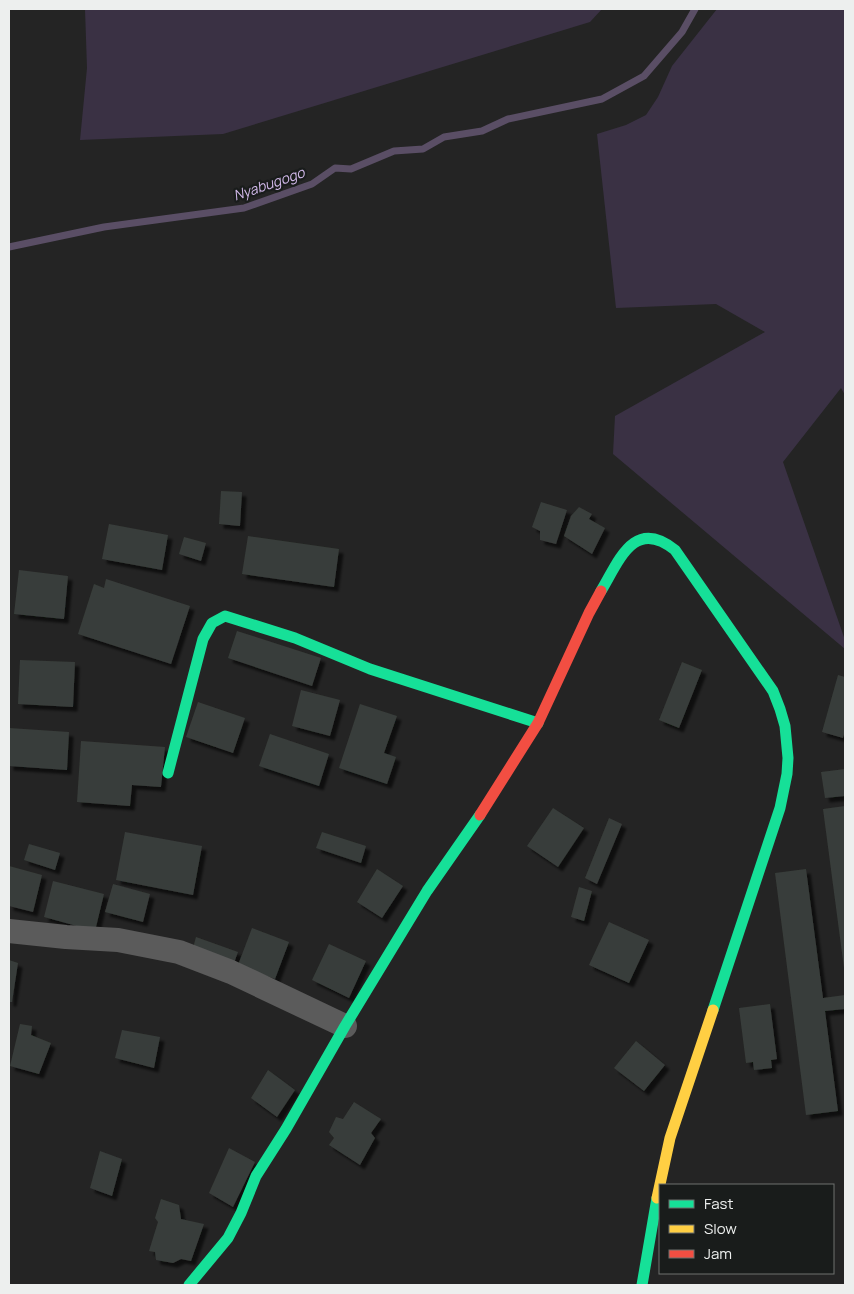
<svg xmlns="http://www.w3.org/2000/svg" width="854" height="1294" font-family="Manrope,sans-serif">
<defs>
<filter id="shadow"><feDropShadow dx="4.5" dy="4.5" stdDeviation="1" flood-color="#0009"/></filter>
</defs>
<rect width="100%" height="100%" fill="#242424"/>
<path fill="#3a3144" d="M85,9H602L590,22L223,134L80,140L87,68Z
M717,9H845V395L841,388L783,462L845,640V649L613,454L615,416L765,332L716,304L616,308L597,134L626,125L646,115L658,97L672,66Z"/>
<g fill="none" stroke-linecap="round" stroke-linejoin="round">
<path stroke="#5a4e65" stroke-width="7" d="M9,247L104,227L244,208L312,184L335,168L351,169L394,151L423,149L444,137L482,131L508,119L602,99L644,76L682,32L695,9"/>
</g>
<path fill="#383d3a" filter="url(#shadow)" d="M221,491L242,492L240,526L219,524Z
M541,502L567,510L556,544L540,540V531L532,527Z
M579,507L592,514L589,519L605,528L592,554L564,536L571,516Z
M109,524L168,535L162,570L102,559Z
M248,536L339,549L334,587L242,574Z
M184,537L206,543L201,561L179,554Z
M19,570L68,576L64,619L14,614Z
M106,579L190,606L171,664L78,634L94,584L104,588Z
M237,631L321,658L312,686L228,658Z
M20,660L75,662L73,707L18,704Z
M682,662L702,670L679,728L659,720Z
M838,675L845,677V731L843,738L822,732Z
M301,690L340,700L330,736L292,726Z
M198,702L245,718L233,753L186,737Z
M360,704L397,716L384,753L396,757L387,784L339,768Z
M9,728L69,732L67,770L9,766Z
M270,734L329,754L319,786L259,766Z
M81,741L165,747L161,787L132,785L130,806L77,802Z
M845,769V796L825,798L821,772Z
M845,806V968H844L823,809Z
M553,808L584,828L558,867L527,846Z
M609,818L622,824L597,884L585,878Z
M125,832L202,846L193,895L116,880Z
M322,832L366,846L361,863L316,848Z
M29,844L60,853L55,870L24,860Z
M9,866L42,875L33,912L9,906Z
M377,869L403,886L382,918L357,902Z
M806,869L823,998L845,995V1009L825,1011L838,1111L806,1115L775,873Z
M53,881L104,894L95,931L44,917Z
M113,884L150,894L143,922L105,912Z
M579,887L592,891L584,921L571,917Z
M609,922L649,940L629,983L589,965Z
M252,928L289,942L275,979L238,965Z
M196,937L238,952L234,963L193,948Z
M329,944L366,961L349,998L312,980Z
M9,960L18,963L12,1002H9Z
M770,1004L777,1059L771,1060L772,1068L754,1070L753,1062L746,1063L739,1008Z
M20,1024L32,1026L31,1035L51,1043L39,1074L10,1066Z
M122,1030L160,1037L154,1068L115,1058Z
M636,1041L665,1065L644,1091L614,1068Z
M268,1070L295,1090L277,1117L251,1098Z
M354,1102L381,1119L371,1133L375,1138L360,1165L329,1145L334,1138L329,1132L336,1117L343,1119Z
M229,1148L255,1162L233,1207L209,1193Z
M100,1151L122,1159L112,1196L90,1188Z
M161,1199L179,1205L181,1219L204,1224L191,1261L181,1259L173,1263L156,1260L155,1252L149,1251L158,1222L155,1218Z"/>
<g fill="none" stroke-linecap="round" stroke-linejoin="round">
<path stroke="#5b5b5b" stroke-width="24" d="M9,931L66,937L118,940L179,952L231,972L345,1026"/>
<path stroke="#16e098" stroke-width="11" d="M601,591C619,561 634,517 675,550L773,691L780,709L785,726L788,758L787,774L780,808L713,1010
M168,773L203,639L212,623L225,616L295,638L370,669L538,723
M189,1285L228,1238L241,1213L256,1176L286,1129L345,1026L427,891L480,815
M642,1285L657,1198"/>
<path stroke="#ffcf43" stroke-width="11" d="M657,1198L670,1138L713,1010"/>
<path stroke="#f24e42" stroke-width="11" d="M480,815L538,723L589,613L601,591"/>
</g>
<g text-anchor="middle" stroke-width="4.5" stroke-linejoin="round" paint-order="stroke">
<g font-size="14" font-style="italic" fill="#d2b9ea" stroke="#191c1b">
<text transform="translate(269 184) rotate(-19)" y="5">Nyabugogo</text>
</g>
</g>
<rect width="854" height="1294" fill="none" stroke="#edefee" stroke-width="20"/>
<rect x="659" y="1184" width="175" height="90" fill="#191c1b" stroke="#6e706f"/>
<rect x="669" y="1200" width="25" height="8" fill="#16e098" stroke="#6e706f"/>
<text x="704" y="1209" font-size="15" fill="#edefee">Fast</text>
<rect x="669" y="1225" width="25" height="8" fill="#ffcf43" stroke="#6e706f"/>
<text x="704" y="1234" font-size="15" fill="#edefee">Slow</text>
<rect x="669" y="1250" width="25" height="8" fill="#f24e42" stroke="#6e706f"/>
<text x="704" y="1259" font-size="15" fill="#edefee">Jam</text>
</svg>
